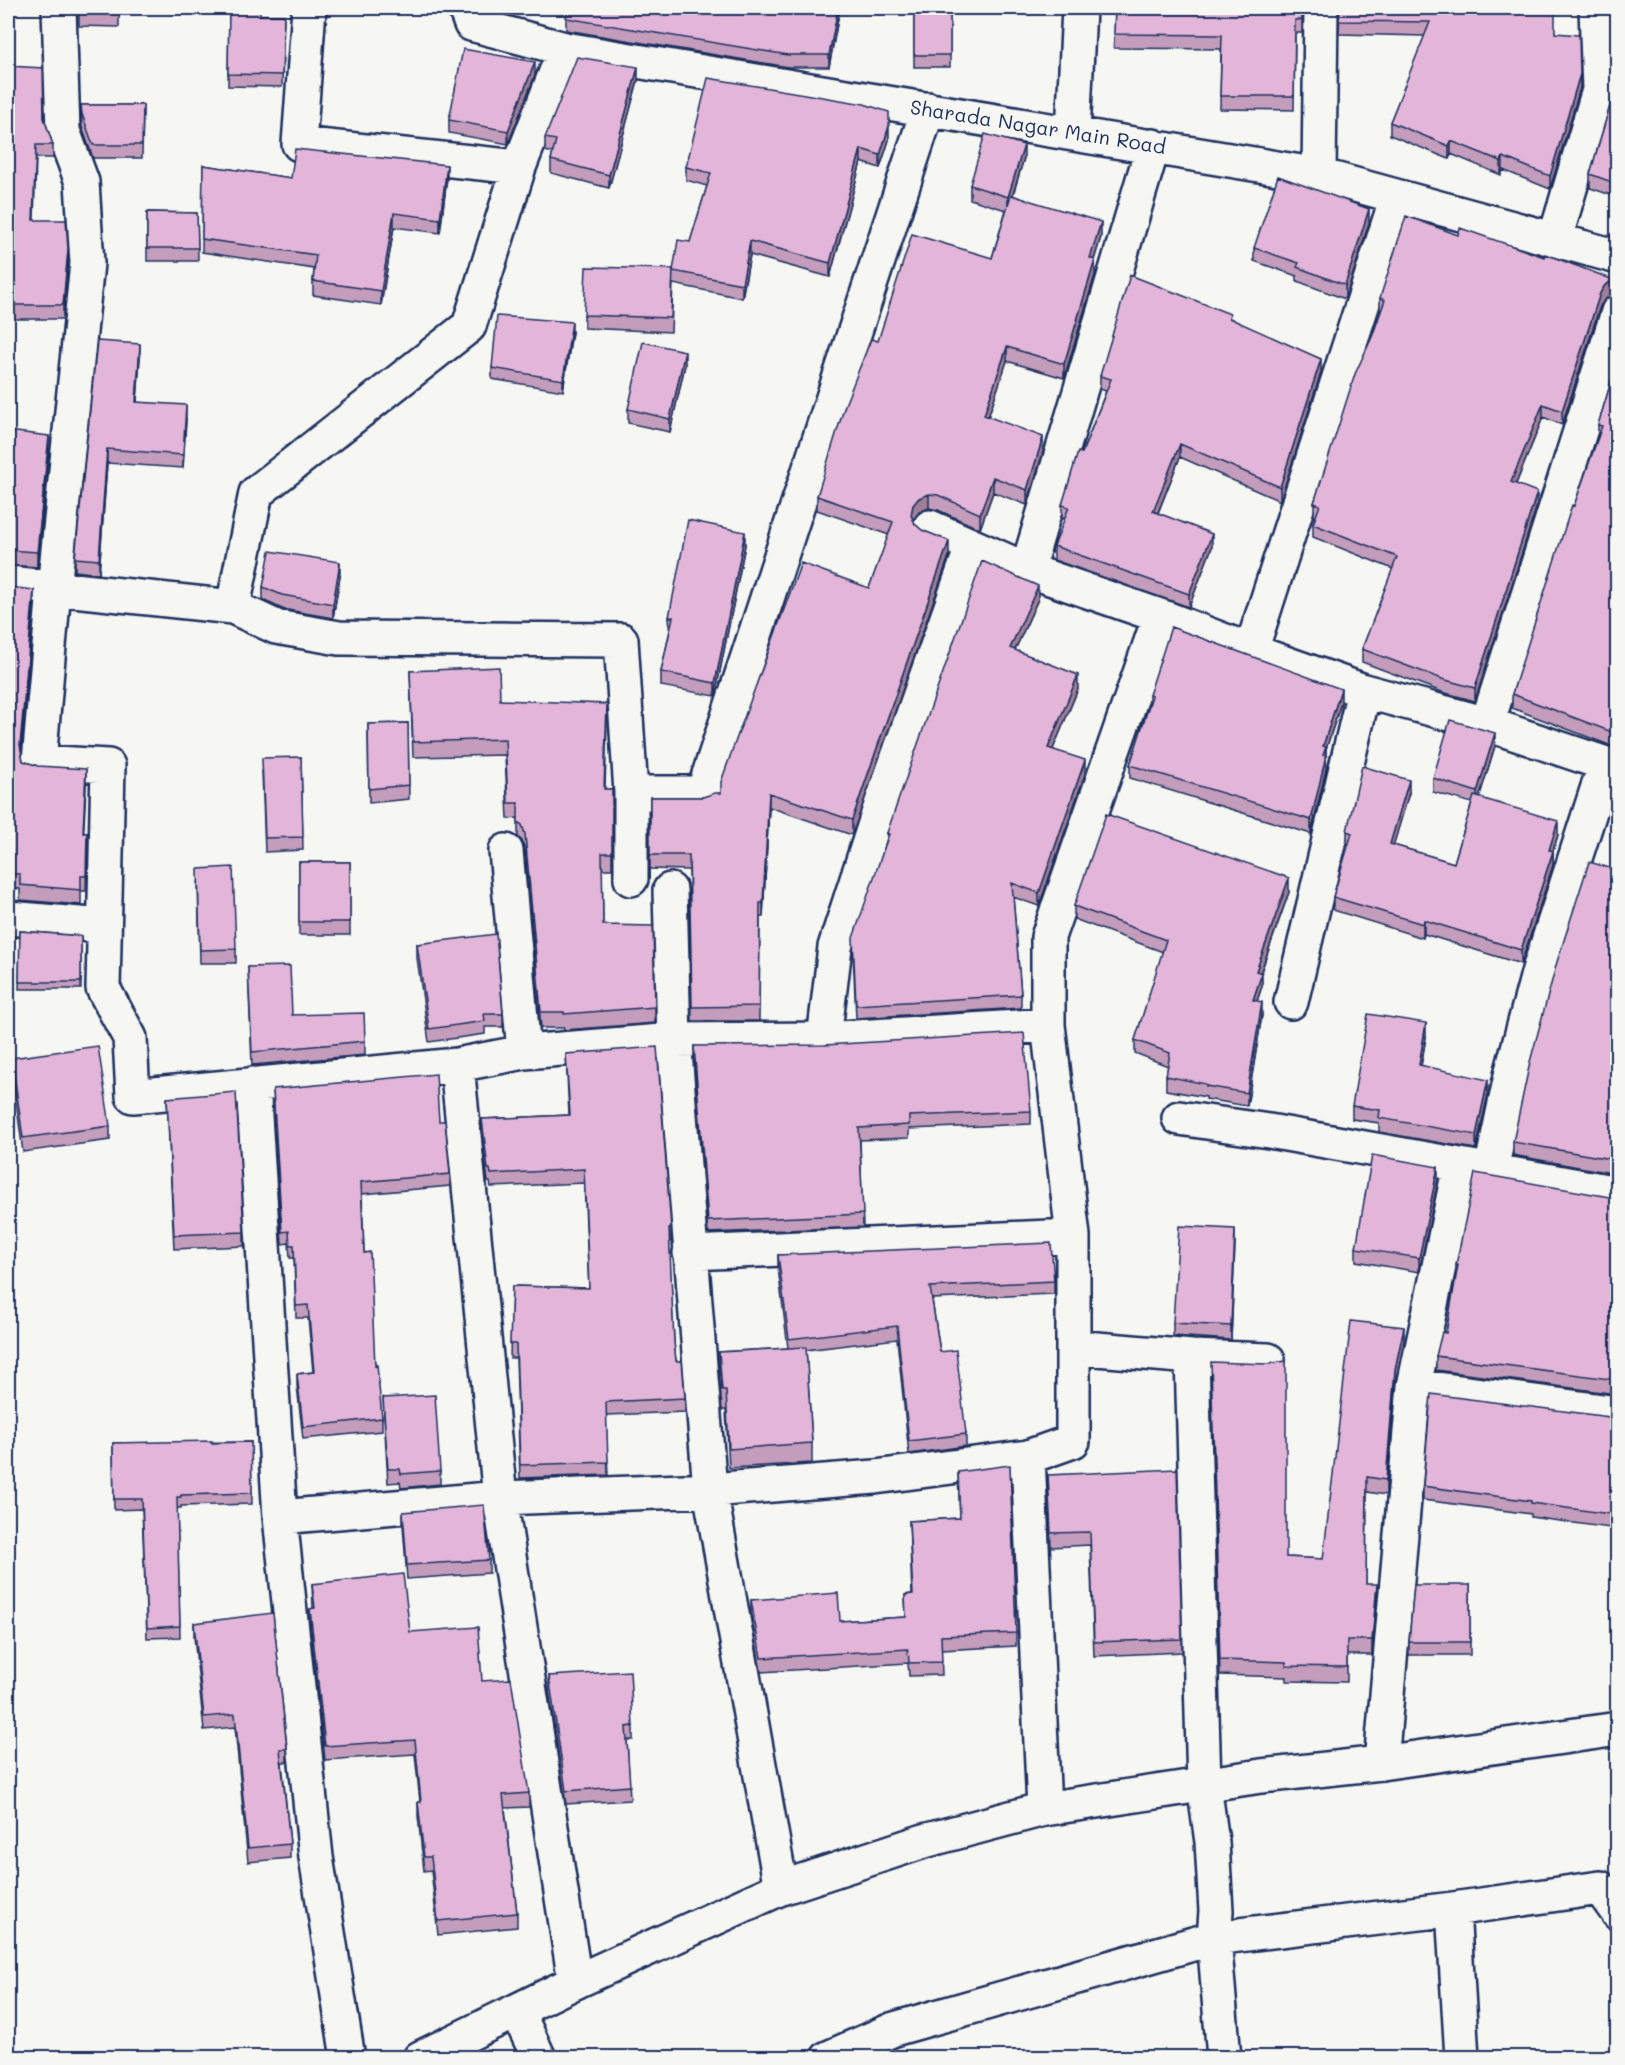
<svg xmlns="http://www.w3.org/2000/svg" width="1625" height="2065" font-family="Mali,sans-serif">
<rect width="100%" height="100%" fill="#f6f6f2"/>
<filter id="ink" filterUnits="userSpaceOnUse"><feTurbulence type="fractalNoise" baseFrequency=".0167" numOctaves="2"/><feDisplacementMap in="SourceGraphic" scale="12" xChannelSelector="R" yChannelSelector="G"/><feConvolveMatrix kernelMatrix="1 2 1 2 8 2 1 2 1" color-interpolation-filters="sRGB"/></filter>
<g filter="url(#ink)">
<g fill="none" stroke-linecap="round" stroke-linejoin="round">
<defs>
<path id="minor" d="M59,8L63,131L82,182L87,263L54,589L39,762L108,766L103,988L130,1038L133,1096L457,1065L524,1052L674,1040L824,1039L1048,1025V937L1160,616
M309,8L299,144L519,167
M465,8L471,24L565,49L1319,175L1618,257
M1073,133L1079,8
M1319,175L1321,8
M1555,239L1599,90L1596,8
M930,527L1027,570L1160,616L1251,651L1364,691L1487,724L1618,768
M1027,570L1153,146
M8,583L233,607L276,627L339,638L621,640L631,793V879
M233,607L256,493L469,326L519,167L565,49
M1251,651L1397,197
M1487,724L1618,312
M631,793H703L928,109
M506,851L524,1052
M670,890L674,1040L710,1490L875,1477L1028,1457L1073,1441V1236L1048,1025
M8,918L104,926
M1291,1002L1364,691
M824,1039L835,947L880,808L972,547
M457,1065L500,1498L575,1982
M253,1084L280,1517
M1179,1118L1269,1131L1618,1193
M1491,1170L1512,1071L1539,970L1605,765
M690,1253L1073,1236
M1073,1347L1192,1357L1268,1360
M1192,1357L1204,1785L1212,1842L1216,1911L1214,1938L1224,2058
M1414,1386L1618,1413
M1028,1457L1044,1809
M1381,1763L1414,1386L1460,1165
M1453,1909L1462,2058
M517,2011L539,2058
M348,2058L316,1857L280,1517L500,1498L710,1490L781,1888
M828,2058L894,2029L1214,1938L1453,1909L1600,1888L1618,1913"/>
<path id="tertiary" d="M420,2058L575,1982L781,1888L924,1841L1044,1809L1261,1776L1381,1763L1618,1729"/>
</defs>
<use href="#minor" stroke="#1b2f5e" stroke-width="38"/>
<use href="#tertiary" stroke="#1b2f5e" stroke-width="38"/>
<use href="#minor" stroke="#f6f6f2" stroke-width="33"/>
<use href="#tertiary" stroke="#f6f6f2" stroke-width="33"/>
</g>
<path fill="#c39dbb" stroke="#1b2f5e" stroke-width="1.5" d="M79,8H119V27L79,26Z
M229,8L260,15H284L282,87L228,86Z
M914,8H950V67H914Z
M1115,8H1302V33H1295L1294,110L1220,109L1221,49L1114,48Z
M1340,8L1555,33L1580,88L1550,189L1503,170L1501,175L1451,154L1449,159L1390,135V122L1425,36L1339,34Z
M741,9V8H840L829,67H788L566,30V18Z
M1617,38V197L1590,188V174L1617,82Z
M8,66L44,118L53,145V158H36L34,220L68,263L63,319H8Z
M535,75L508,144L449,133V120Z
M638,80L609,188L551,173V160L553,153L545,151V138Z
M81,105H143L142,158H93L82,127Z
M889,140L880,168L861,162L830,277L750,255L742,298L673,284V283L671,332L584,328V315L673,269L690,242L707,186L686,180V167Z
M1024,158L1013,195L1101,237L1094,260L1095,275L1064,378L1007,361L988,417L1043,452L1027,505L993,492L980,529L938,510L929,508L919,512L913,519L915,524L949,556L852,835L769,807L763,917H760L759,1021H692L689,870L650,869V797H703L721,793L869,588L889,535L817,510V496L878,341L992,258L1006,210L970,199V185Z
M203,165L291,178H447L440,233L394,227L381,305L313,295V281L314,269L202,252Z
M147,212L197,213L198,261H147Z
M1369,223L1345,299L1297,281V276L1254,261V248Z
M1614,294L1605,299L1600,306L1562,425L1543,417L1516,484L1537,505L1475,701L1442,692L1362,662V649L1393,569L1313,537V524L1315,517L1314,516V503L1381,312H1380V298Z
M1230,318L1321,372L1280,501L1180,457L1158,513L1212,547L1189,607L1054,560V546L1065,519L1062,518V505L1106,391L1100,389V376Z
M572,332L563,391L492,379V368Z
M97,341L140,357L137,402L186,419L183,468L107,463L99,574L75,571V558Z
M1617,362V748L1512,708V694L1574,506L1598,438V425Z
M685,365L670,432L628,423V409Z
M8,431L49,451L37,567L8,565Z
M745,545L715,696L661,686V672L670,630L669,617Z
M340,576L333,618L282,609L263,600V587Z
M8,587L34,605L21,751L23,761L86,784L83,833H87L86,891H81V905L20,900V889L8,888Z
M1038,599L1015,650L1078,689L1053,749L1085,774L1039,906L1013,897L1021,995V1008L856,1018L853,951L887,838V833Z
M410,671L500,700L607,720L605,789H612V869H602L603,925L655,1007V1023L564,1030V1028H541L525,849L522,841L518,837V818L508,819L505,755L413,757Z
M1149,695L1341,703L1326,749V769L1311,834L1130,778V765L1149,704Z
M408,723L409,799L369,803L368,724Z
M1495,746L1479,798L1558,835L1553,851V865L1521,964L1424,934L1423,938L1333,910V897L1349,845L1347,844V831L1409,793L1393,845L1454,863L1472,803L1433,792V778Z
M301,757L303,850L265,852L262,771Z
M299,862H350V935H299Z
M1617,870V1174L1513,1155V1142Z
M198,882L236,949V963H200Z
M1289,892L1261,972L1262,986L1257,1001L1262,1015L1247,1106L1206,1099V1097L1166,1090V1076L1168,1066L1135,1053V1040L1163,952L1074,919V906Z
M20,931L81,936V989H19Z
M417,944L503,1014V1027H485V1034L429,1042L417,958Z
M248,967L292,1015L365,1041V1055L252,1065Z
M1426,1037L1421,1065L1488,1094L1476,1149L1379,1132V1123L1352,1119V1106Z
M694,1046L1031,1111V1124L909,1129V1138L860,1140L863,1227L708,1233L694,1059Z
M566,1054L671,1228V1242H669L674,1342L676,1361L685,1398V1412L606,1415L608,1475L520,1478L516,1358H510L512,1286L589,1288L584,1183L491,1187L490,1182H488L482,1132V1119L569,1115Z
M12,1058L110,1126V1140L23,1152L12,1072Z
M273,1089L439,1121L450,1174V1186L362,1194L364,1253L375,1366L382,1418V1431L303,1439L297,1386V1374L313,1372L308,1318H296L294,1258H290L289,1243L282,1244Z
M167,1098L244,1232V1246L174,1249Z
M1438,1180L1419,1272L1356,1261V1248Z
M1615,1198H1617V1394L1436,1370V1356L1446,1333L1456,1278V1265Z
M1235,1242L1231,1340L1173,1336V1323Z
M778,1255L1054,1281V1294L932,1299L940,1352L966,1434V1446L909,1454L897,1339L806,1350L812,1443V1463L729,1468L726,1410H722L719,1372V1352L788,1348L778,1268Z
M1404,1342L1395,1384L1386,1495L1367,1492L1366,1584L1377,1599L1372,1655H1347V1682L1286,1681V1677L1220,1675L1211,1377L1286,1557L1323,1559Z
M383,1398L440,1471V1484L401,1488L400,1482L388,1483Z
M1616,1418H1617V1529L1531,1517V1514L1423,1500V1486Z
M251,1442L252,1504L181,1506V1508H177L180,1637L147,1638L142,1509L114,1510L113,1443Z
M958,1472L1016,1633V1646L941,1650L942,1675L909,1676L908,1663L761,1672L751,1613V1600L840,1621L906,1617L905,1595L912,1594L909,1521L960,1518Z
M1048,1475L1182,1639V1652L1094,1656L1090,1545L1051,1547Z
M403,1512L489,1560V1573L407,1579L403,1525Z
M312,1584L410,1632L482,1681L529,1793V1807L505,1808L517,1913V1927L438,1935L431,1870L424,1871L418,1816V1802H420L415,1754L325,1760L310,1622V1609L313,1608Z
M1470,1585V1655H1409V1642Z
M194,1623L287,1749V1762H282L290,1844V1858L248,1862L235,1727L204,1730L194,1637Z
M549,1676L633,1726V1740H627L630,1800L566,1804L549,1690Z"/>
<path fill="#9f7f98" stroke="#1b2f5e" stroke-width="1.5" d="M838,8H840L829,67V55Z
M535,62V75L508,144V131Z
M638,67V80L609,188V175Z
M1580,74V88L1550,189V176Z
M889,126V140L880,168V155Z
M1451,141V154L1449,159V146Z
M1024,145V158L1008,210V197Z
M861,149V162L830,277V263Z
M1503,157V170L1501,175V161Z
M447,165V178L440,233V219Z
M1369,209V223L1345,299V285Z
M394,213V227L381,305V291Z
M1101,222V237L1090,273V258Z
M750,241V255L742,298V284Z
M68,249V263L63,319V305Z
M1095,260V275L1064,378V364Z
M1614,280V294L1605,299L1600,306L1562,425V411L1600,293L1605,285Z
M572,322V332L563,391V380Z
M140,344V357L136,415V402Z
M1007,347V361L984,429V415Z
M685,351V365L670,432V419Z
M1321,359V372L1280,501V487Z
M1543,404V417L1511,496V482Z
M186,405V419L183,468V455Z
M49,436V451L37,567V552Z
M1043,437V452L1027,505V490Z
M1180,444V457L1153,525V511Z
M107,449V463L99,574V560Z
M993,477V492L980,529V514Z
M1537,492V505L1475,701V688Z
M929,494V508L919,512L913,520L911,515L913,505L919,498Z
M745,532V545L715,696V683Z
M1212,534V547L1189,607V594Z
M949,541V556L852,835V820Z
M340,562V576L333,618V604Z
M1038,586V599L1010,661V648Z
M34,590V605L20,760V745Z
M1078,675V689L1048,761V748Z
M1341,689V703L1326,749V769L1311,834V820L1323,746Z
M1495,733V746L1477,805V792Z
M1085,760V774L1039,906V893Z
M86,769V784L83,848V833Z
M1409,780V793L1390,857V844Z
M769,793V807L763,917V903Z
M1558,821V835L1549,864V850Z
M1553,851V865L1521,964V950Z
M1289,878V892L1256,985V971Z
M1424,920V934L1423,938V924Z
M1262,973V986L1253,1014V1000Z
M1262,1002V1015L1247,1106V1093Z
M1426,1023V1037L1419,1078V1065Z
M1488,1080V1094L1476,1149V1135Z
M1438,1167V1180L1419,1272V1258Z
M1235,1229V1242L1231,1340V1326Z
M1404,1327V1342L1395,1384L1386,1495V1480L1395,1369Z
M1377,1584V1599L1372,1655V1640Z"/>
<path fill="#e3b6d9" stroke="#1b2f5e" stroke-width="1.5" d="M79,8H119V14L79,13Z
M229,8H260V15H284L282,75L228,74Z
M568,8H737L741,9V8H838L829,55H788L566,18Z
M914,8H950V55H914Z
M1115,8H1302V20H1295L1294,96H1220L1222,35L1114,34Z
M1340,8H1555V33L1579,35L1580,74L1550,176L1503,157L1501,161L1451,141L1449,146L1390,122L1430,22L1339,21Z
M1616,37L1617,38V184L1590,174L1617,82Z
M463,49L535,62L508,131L449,120Z
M577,57L638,67L609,175L551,160L556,140L545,138Z
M8,66L43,68L44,118L53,145H36L33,220H66L68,249L63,305H8Z
M708,78L864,104L889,112V126L880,155L861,149L830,263L750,241L742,284L673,271L678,240L690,242L711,173L686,167Z
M81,105H143L142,145H93L82,114Z
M985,134L1024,145L1008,197L970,185Z
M295,149L447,165L440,219L394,213L381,291L313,281L316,255L202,239L203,165L291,178Z
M1278,176L1369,209L1345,285L1297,267L1299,263L1254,248Z
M1011,195L1101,222L1090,258L1095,260L1064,364L1007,347L984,415L1043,437L1027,490L993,477L980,514L938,495L929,494L919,498L913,505L911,515L915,524L922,530L949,541L852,820L769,793L763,903H760L759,1006L692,1007L689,855H650V797H703L715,793H721V782L733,748L801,563L869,588L893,522L817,496L845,405L871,339L878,341L912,234L992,258Z
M147,212L197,213L198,248H147Z
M1406,216L1458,235L1460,228L1544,257L1545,254L1614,280L1605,285L1600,293L1562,411L1543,404L1511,482L1537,492L1475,688L1442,679L1362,649L1397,557L1313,524L1320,505L1314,503L1355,374L1372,337L1385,300L1380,298Z
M586,267L673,269L671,318L584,315Z
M1130,275L1230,314L1229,318L1321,359L1280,487L1180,444L1153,511L1212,534L1189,594L1054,546L1069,507L1062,505L1078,452L1082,453L1111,379L1100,376Z
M497,316L572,322L563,380L492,368Z
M97,341L140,344L136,402L186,405L183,455L107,449L99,560L75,558Z
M643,342L685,351L670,419L628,409Z
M1617,362V734L1512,694L1572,505L1574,506L1602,426L1598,425Z
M8,431L49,436L37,552L8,550Z
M688,520L745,532L715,683L661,672L673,617H669Z
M270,551L340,562L333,604L282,595L263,587Z
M982,561L1038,586L1010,648L1078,675L1048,748L1085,760L1039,893L1012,883L1021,995L856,1005L853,938L889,834L887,833L898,801Z
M8,587L34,590L20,745L23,761L38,766L86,769L83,833H87L86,876H81V890L20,885V874H8Z
M1171,627L1341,689L1323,746L1326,747L1323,755L1326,756L1311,820L1130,765L1152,696L1149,695Z
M499,667L500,700L607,704L604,789H612V853H602L603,925L653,926L655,1007L564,1014V1012H541L525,834L522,825L518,822V803H508L505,739L413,742L410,671Z
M1450,720L1495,733L1477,792L1433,778Z
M408,723L409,785L369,789L368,724Z
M301,757L303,837L265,838L262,758Z
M1362,766L1409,780L1390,844L1454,863L1474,796L1558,821L1549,850L1553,851L1521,950L1424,920L1423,924L1333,897L1352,833L1347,831Z
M1106,814L1289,878L1256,971L1262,973L1253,1000L1262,1002L1247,1093L1206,1086V1084L1166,1076L1170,1053L1135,1040L1166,940L1074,906Z
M299,862H350V922H299Z
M1589,862L1617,870V1160L1513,1142L1530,1062L1557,962Z
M233,867L236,949L200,950L198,869Z
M20,931L81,936V982H19Z
M496,934L503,1014H484L485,1021L429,1029L417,944Z
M290,966L292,1015L364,1013L365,1041L252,1052L248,967Z
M1368,1014L1426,1023L1419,1065L1488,1080L1476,1135L1379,1118L1380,1110L1352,1106Z
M1024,1033L1031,1111L909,1116V1125L859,1128L863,1214L708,1221L694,1046L824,1045Z
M98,1046L110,1126L23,1138L12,1058Z
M657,1047L671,1228L669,1229L674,1342L676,1361H682L685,1398L606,1402L608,1462L520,1465L516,1344H510L512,1286L589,1288L584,1169L491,1174L490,1169H488L482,1119L570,1115L566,1054Z
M436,1074L439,1121H445L450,1174L361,1182L364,1253L370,1252L375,1366L377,1365L382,1418L303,1427L297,1374L314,1372L308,1305L296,1306L294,1245H290L289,1231L282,1232L273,1089Z
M236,1092L244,1232L174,1235L167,1098Z
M1372,1155L1438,1167L1419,1258L1356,1248Z
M1475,1173L1615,1198H1617V1380L1436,1356L1442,1332L1446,1333L1458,1265H1456Z
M1179,1226L1235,1229L1231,1326L1173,1323Z
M1051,1243L1054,1281L930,1287L940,1352L956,1350L966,1434L909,1441L897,1326L789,1339L778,1255Z
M1351,1321L1404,1327L1395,1369L1386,1480L1367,1477L1366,1584H1377L1372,1640H1347V1667L1286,1666V1662L1220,1660L1211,1362L1267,1364L1286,1361V1557L1323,1559Z
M806,1347L812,1443L729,1449L726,1390H722L719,1352Z
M1431,1394L1617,1418V1515L1531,1503V1501L1423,1486Z
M435,1395L440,1471L401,1474L400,1469H388L383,1398Z
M212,1441V1443L251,1442L252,1493L181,1495V1497H177L180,1626L147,1628L142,1499H114L113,1443Z
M1010,1465L1016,1633L941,1636L942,1662L909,1663L908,1649L761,1658L751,1600L838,1593L840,1621L906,1617L905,1595L913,1594L909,1521L960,1518L958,1472Z
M1177,1469L1182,1639L1094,1642L1090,1532L1051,1533L1048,1475Z
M484,1505L489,1560L407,1565L403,1512Z
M403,1574L410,1632L478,1627L482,1681L511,1679L529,1793L503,1795L517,1913L438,1921L431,1857H424L418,1802H421L415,1740L325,1746L310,1609L315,1608L312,1584Z
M1414,1585H1470V1642H1409Z
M273,1613L287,1749H280L290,1844L248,1848L235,1714L204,1717L194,1623Z
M630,1671L633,1726L626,1727L630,1786L566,1791L549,1676Z"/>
</g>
<g text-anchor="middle" stroke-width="6" stroke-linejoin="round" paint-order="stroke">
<g font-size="20" fill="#1b2f5e" stroke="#f6f6f2">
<text transform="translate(1038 127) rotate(9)" y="7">Sharada Nagar Main Road</text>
</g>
</g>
<rect width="1625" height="2065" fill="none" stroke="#f6f6f2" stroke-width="30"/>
<rect x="15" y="15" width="1595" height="2035" fill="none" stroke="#1b2f5e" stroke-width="2" filter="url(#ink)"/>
</svg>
